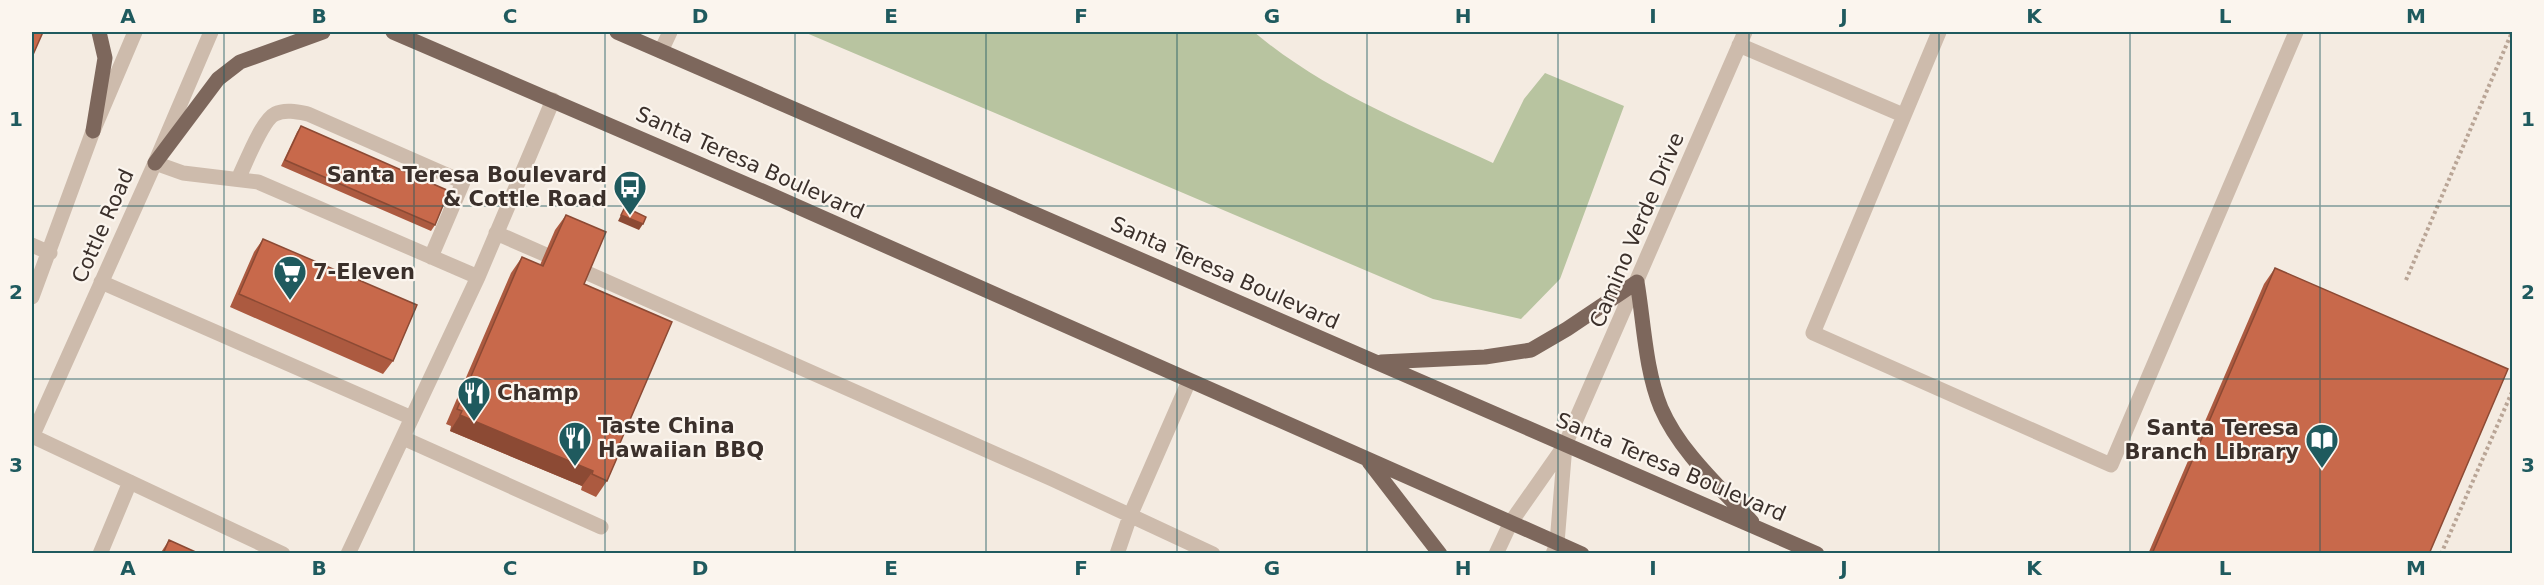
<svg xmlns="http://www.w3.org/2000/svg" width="2544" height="585" font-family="'DejaVu Sans',sans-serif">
<rect width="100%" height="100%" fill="#f4ebe1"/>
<path fill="#b8c4a0" d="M804,32H1254C1324,91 1410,125 1493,163L1524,99L1545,73L1624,106L1560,279L1521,319L1433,299Z"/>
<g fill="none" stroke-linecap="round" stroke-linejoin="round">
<path stroke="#b9a596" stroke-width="4" stroke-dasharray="3 3" stroke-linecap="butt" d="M2406,280L2512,32
M2441,554L2512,392"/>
<path stroke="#cdbbac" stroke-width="15" d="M1939,32L1813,333L2111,465L2296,32
M1739,45L1903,115
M661,51L670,32
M155,163L183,173L258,182L478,277
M238,179C245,165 262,120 275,114C285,109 298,112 308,114L463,182L431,257
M496,233L544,254
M32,245L50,253
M585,272L1052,479L1213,554
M101,282L412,418
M32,297L93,131L135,32
M32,436L283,554
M32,437L155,163L211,32
M403,438L601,527
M100,554L130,482
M348,554L478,277L553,100
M1117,554L1130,516L1189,381
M1496,554L1511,522L1565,445L1745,32
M1553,554L1557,543L1565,445"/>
<path stroke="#7d675c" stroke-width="15" d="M393,32L762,191L1582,554
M617,32L1817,554
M93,131L105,58L99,32
M155,163L218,79L240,62L323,32
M1381,362L1485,357L1531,350L1567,329L1637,282C1644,323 1645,369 1661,408C1680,452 1720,487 1752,522
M1369,462L1440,554"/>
</g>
<path fill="#ac5a40" d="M301,126L435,225L431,231L281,166L297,132Z
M566,215L584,284L617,450L607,481L596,497L581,490L582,486L450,431L451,426L446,424L511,273L522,257L540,265L555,230Z
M263,239L393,361L383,374L230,307L254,252Z
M2275,268L2429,554H2148L2264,284Z
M169,540L200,554H160Z"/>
<path fill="#8c4a34" d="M621,215L643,224L639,230L618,221Z
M460,415L593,471L582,486L450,431Z"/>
<path fill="#c8694b" stroke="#8c4a34" stroke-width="1.5" d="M32,32H43L32,57Z
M301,126L449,191L435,225L285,160Z
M625,207L646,217L643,224L621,215Z
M566,215L606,232L584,284L672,322L617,450L620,451L607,481L592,474L593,471L460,415L462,411L457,409L522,257L543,266Z
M263,239L417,305L393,361L239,294Z
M2275,268L2508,369L2429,554H2152Z
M169,540L200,554H163Z"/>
<path fill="none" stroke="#1f5a5e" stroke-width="1.5" stroke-opacity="0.55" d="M224,32V554M414,32V554M605,32V554M795,32V554M986,32V554M1177,32V554M1367,32V554M1558,32V554M1749,32V554M1939,32V554M2130,32V554M2320,32V554M32,206H2512M32,379H2512"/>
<defs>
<symbol id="bus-pin" viewBox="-11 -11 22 30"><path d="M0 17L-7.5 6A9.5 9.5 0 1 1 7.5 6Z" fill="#1f5a5e" stroke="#fbf5ee"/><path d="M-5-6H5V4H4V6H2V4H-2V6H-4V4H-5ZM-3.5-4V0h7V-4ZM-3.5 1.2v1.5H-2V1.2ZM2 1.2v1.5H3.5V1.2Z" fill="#fff"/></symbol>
<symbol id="supermarket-pin" viewBox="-11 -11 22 30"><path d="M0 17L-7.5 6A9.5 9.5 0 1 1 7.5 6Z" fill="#1f5a5e" stroke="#fbf5ee"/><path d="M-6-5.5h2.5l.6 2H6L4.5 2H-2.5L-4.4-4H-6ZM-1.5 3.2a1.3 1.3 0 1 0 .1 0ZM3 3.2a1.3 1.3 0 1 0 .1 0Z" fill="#fff"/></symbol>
<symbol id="restaurant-pin" viewBox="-11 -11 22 30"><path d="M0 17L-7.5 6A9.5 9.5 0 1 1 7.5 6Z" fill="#1f5a5e" stroke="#fbf5ee"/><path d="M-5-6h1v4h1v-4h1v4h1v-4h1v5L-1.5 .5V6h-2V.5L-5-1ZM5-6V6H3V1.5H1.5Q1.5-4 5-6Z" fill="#fff"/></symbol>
<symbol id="library-pin" viewBox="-11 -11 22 30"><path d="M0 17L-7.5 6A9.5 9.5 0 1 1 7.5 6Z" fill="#1f5a5e" stroke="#fbf5ee"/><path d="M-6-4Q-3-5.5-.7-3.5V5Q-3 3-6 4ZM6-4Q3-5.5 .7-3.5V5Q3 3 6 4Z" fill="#fff"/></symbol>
</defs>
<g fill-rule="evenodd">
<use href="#bus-pin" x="611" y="168" width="38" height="52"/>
<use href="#supermarket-pin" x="271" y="253" width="38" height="52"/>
<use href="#restaurant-pin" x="455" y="374" width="38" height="52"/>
<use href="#restaurant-pin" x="556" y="419" width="38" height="52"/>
<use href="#library-pin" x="2303" y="421" width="38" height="52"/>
</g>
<g text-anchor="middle" stroke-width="4.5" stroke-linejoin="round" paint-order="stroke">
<g font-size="21" fill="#3b302b" stroke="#fbf5ee">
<text transform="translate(750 163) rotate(24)" y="7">Santa Teresa Boulevard</text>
<text transform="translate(103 226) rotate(-66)" y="7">Cottle Road</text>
<text transform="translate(1637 230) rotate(-67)" y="7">Camino Verde Drive</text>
<text transform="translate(1225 273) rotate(24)" y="7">Santa Teresa Boulevard</text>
<text transform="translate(1671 467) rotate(23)" y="7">Santa Teresa Boulevard</text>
</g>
<g font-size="21" font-weight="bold" fill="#3b302b" stroke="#fbf5ee" text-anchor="start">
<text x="607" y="182" text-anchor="end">Santa Teresa Boulevard<tspan x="607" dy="24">&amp; Cottle Road</tspan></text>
<text x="313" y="279">7-Eleven</text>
<text x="497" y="400">Champ</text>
<text x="598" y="433">Taste China<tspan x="598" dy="24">Hawaiian BBQ</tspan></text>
<text x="2299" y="435" text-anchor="end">Santa Teresa<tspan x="2299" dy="24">Branch Library</tspan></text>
</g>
</g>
<rect width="2544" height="585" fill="none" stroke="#fbf5ee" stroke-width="66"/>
<rect x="33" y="33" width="2478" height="519" fill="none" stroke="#1f5a5e" stroke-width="2"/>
<g font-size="20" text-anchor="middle" font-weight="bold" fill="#1f5a5e">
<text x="128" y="23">A</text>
<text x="319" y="23">B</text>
<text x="510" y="23">C</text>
<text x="700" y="23">D</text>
<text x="891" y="23">E</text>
<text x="1081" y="23">F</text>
<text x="1272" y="23">G</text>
<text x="1463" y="23">H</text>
<text x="1653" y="23">I</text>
<text x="1844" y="23">J</text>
<text x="2034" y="23">K</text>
<text x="2225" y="23">L</text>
<text x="2416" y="23">M</text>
<text x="16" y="126">1</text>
<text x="2528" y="126">1</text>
<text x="16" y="299">2</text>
<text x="2528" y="299">2</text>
<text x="16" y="472">3</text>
<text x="2528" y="472">3</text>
<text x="128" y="575">A</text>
<text x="319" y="575">B</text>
<text x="510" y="575">C</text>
<text x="700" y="575">D</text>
<text x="891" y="575">E</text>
<text x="1081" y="575">F</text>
<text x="1272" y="575">G</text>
<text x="1463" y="575">H</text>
<text x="1653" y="575">I</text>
<text x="1844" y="575">J</text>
<text x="2034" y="575">K</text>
<text x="2225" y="575">L</text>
<text x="2416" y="575">M</text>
</g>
</svg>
